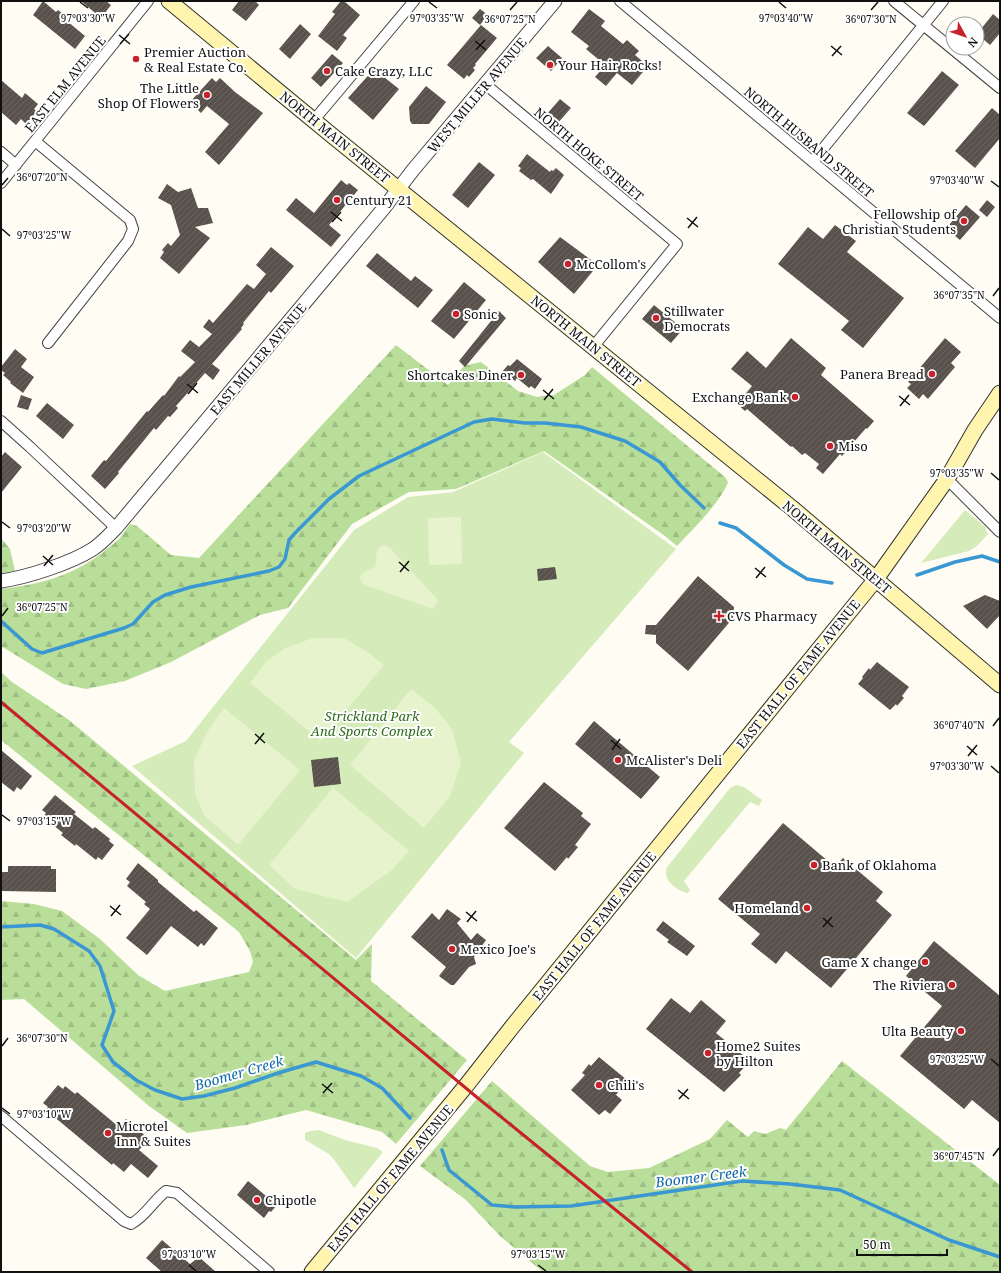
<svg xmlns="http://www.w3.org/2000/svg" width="1001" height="1273" font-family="'Noto Serif',serif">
<defs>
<pattern id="forest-firs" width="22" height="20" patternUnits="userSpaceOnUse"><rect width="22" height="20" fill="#b9de99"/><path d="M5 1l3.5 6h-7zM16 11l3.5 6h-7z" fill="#9ebd83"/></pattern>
<pattern id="building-hatch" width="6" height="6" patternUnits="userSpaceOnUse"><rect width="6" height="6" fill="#59514c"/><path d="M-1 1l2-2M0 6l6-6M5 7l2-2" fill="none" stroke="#6c6561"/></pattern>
</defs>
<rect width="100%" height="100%" fill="#fffdf3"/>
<path fill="#d5ecba" d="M543,452L676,549L509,742L524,753L356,958L132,766L186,741L354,530L408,497L453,492Z
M965,510L984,526L988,534L977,546L969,551L921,563Z
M736,785L744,787L762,800L759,806L750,802L684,881L690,890L688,893C679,892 665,882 666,872C666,870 667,868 668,866L730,788Z
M319,1130L345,1140L377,1148L383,1152L354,1188L335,1161L329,1154L305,1140V1133L310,1131Z"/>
<path fill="url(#forest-firs)" d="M396,345L448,385L464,366L481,362L518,391L537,397L554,395L585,375L592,367L725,477L728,482C721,502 692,530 677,546L665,536L544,451L456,489L409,492L352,524L288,608L260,615L171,662L125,681L86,689L63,684L1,646V589C40,584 70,577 102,553C107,548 114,544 119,539C123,534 126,529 130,524L137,526L171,555L199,558Z
M1,538L10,549L15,571L1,573Z
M1,672L12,682L69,720L356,960L372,944L371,981L467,1060L396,1144L382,1132L306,1110L246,1125L187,1133L149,1106L24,999L1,1000V901L34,904L62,911L100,939L138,975L165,991L249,972L253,962L250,951L239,932L1,740Z
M842,1061L1000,1185V1272H543L501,1237L466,1200L420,1166L492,1081L590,1166L608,1172L649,1168L710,1139L727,1120L748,1137L754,1131L765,1134L780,1128L786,1130Z"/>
<path fill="#e6f3cc" d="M461,517L462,564L429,565L428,518Z
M384,545L390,548L438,600L433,609L365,585C352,575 367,571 375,567C378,558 373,548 384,545Z
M313,638H344L369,653L384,665L321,741L250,683L266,662L285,648Z
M411,689L435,708L452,729L461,763L450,796L424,828L350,765Z
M224,708L300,770L238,845L204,815L195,793L194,760L207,732Z
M333,788L409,851L392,870L347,902L295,889L269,865Z"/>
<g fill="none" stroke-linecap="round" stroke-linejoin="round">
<path stroke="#3998d3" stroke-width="3.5" d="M720,523L736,528L784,565L807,579L832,583
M917,575L955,562L982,556L1000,562
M1,621L32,649L42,653L124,628L133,624L153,602L165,595L191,587L269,571L279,567L285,559L289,540L295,533L329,499L359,476L474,422L492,419L525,423H545L581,427L625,441L660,462L680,485L704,508
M1,927L40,925L54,929L89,951L100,966L114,1011L102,1045L113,1062L136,1080L155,1090L182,1099L204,1096L235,1088L278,1073L316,1062L361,1076L382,1088L410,1118
M442,1150L449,1170L492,1205L515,1207L571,1206L742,1181L790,1184L840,1190L949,1240L1000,1257"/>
</g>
<path fill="url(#building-hatch)" d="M43,1L56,12L58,10L69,19L67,21L85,36L75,49L33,15Z
M81,1H106L111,5L101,18Z
M239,1H255L259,5L246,21L232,10Z
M341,1H344L360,15L343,35L347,38L337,51L318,36L335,14L332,12Z
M480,9L488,15L480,25L472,18Z
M589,9L605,21L601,26L623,44L627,40L639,51L635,55L648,66L632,85L617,73L606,86L595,77L605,65L586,49L589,46L571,32Z
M993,14L1000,20V33L990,45L977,34Z
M300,24L311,34L290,59L279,49Z
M481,25L497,38L475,64L476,65L473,68L475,70L469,77L467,75L464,79L447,65Z
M548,46L562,58L551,71L536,58Z
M332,54L343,63L321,87L311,78Z
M374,69L399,89L373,120L348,98Z
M942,71L959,85L924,126L907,113Z
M212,78L216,82L220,78L235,92L263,113L219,165L205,152L229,124L207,106L201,113L190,102Z
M1,80L22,98L25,93L38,104L34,109L37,111L26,124L21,119L16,125L1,112Z
M426,86L446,102L429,124H412L410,121L409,107Z
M560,99L571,108L557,124L546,115Z
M992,108L1000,115V138L975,168L955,151Z
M527,154L550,172L551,170L553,171L556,168L564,175L551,194L533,179L531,180L519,171L521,168L518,166Z
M479,162L495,175L468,208L452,195Z
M341,180L347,185L349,183L358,190L329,225L341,235L331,247L286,210L296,198L314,213Z
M167,184L178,192L191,188L198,208H208L213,223L195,227L210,238L179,274L160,258L164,252L162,250L168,243L171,246L180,235L171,205L158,198Z
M987,200L995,207L987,217L979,210Z
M966,205L980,217L960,240L949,231L952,228L949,225Z
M835,225L856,241L847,252L904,298L863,348L841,330L849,321L778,264L808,227L823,239Z
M560,237L598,265L574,294L538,262Z
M271,247L294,266L271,293L269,291L243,323L244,324L241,328L242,329L212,364L220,370L213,380L205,373L176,406L178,408L170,417L168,416L156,430L154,428L118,472L119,473L105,489L91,476L104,460L106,461L147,411L148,412L163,395L164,396L179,376L180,377L195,362L181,351L190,340L199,347L212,334L203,327L209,319L213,323L247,284L254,289L266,274L256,265Z
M377,253L411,281L415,276L433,290L418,308L366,266Z
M464,282L486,300L454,339L431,321Z
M654,305L683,329L671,343L642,319Z
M499,311L506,318L465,367L459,361Z
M791,338L826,368L821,375L874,421L867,429L866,428L842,456L840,454L823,474L816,468L819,464L805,453L802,455L792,446L791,447L747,409L745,411L737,404L752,386L731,369L747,351L766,368Z
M945,338L961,352L951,363L955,367L928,399L923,394L919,399L907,388L911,384L908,382Z
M15,349L27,359L21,367L34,377L23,393L10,383L11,382L3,375L5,373L1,370V367Z
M517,359L542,379L535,389L531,386L529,388L517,378L515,381L502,372L508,365L510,366Z
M21,395L32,399L28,410L17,407Z
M47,403L74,425L63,439L36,416Z
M5,452L22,467L1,493V457Z
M555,567L557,579L538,581L537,569Z
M698,576L734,607L733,618L688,671L656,643V635L645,634L646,625H656Z
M985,595L1000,601V615L987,629L963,606Z
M877,662L909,687L902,696L904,698L897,706L896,704L890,710L858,684L863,678L862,677L869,668L870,670Z
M594,721L660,777L641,799L575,744Z
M1,750L32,776L21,790L17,787L14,792L1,782Z
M338,757L341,784L314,787L311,760Z
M544,782L583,813L581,816L591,824L575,845L578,847L568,859L567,857L555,871L504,828Z
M55,795L76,812L74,814L93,829L95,827L110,839L109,841L114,845L102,860L98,857L96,860L76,844L75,846L61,835L63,833L43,817L46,813L42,810Z
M783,823L835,867L843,858L883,892L876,901L892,915L831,988L786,951L776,964L751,944L760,934L718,899Z
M138,863L158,880V882L194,912L196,910L218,928L204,946L201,943L198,947L171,926L147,955L126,938L150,909L144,904L146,902L127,886L130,882L126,879Z
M8,866H51V869H56V892L1,891V872H8Z
M447,909L461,919L457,923L471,940L477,933L486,940L474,957L476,964L469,967L454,985H451L439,976L446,967L411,937L432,913L439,920Z
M663,921L695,946L687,956L667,942L669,940L656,930Z
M934,941L1000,996V1123L972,1100L964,1109L900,1056L942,1006L906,976Z
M671,998L690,1013L701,1000L726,1021L716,1033L750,1061L739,1073L741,1075L724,1092L646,1029Z
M599,1057L627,1080L616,1095L622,1100L610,1114L605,1110L599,1115L571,1090L585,1075L582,1073L589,1064L591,1066Z
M58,1085L63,1089L65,1086L75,1094L77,1092L119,1127L126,1119L149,1139L139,1150L158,1166L148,1178L131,1164L124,1172L113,1163L112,1165L46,1110L48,1107L43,1103Z
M248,1181L277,1205L271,1212L269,1211L264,1218L237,1195Z
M162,1240L190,1264L199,1257L216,1272H162L146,1258Z"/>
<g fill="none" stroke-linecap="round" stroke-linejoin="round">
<defs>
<path id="minor" d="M620,1L1000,318
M894,1L1000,88
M485,84L677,244L593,347
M314,120L414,1
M35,141L130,220L133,229L128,241L48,343
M1,152L16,165
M813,161L943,1
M1,183L148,1
M1,421L30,447L116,528
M947,479L1000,532
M1,1116L124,1221L131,1224C145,1217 153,1201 166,1191L177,1193L269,1272"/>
<path id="tertiary" d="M1,581C28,577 71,563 93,549C102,543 109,535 116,528L384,208L413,170L555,1"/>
<path id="secondary" d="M169,1L329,133L792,508L1000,685
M312,1272L465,1087L512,1027L876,579L947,479L975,430L1000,393"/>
</defs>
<use href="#minor" stroke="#434343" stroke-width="12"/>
<use href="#tertiary" stroke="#434343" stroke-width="15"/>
<use href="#secondary" stroke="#323232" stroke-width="17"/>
<use href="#minor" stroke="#fff" stroke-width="10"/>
<use href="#tertiary" stroke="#fff" stroke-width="13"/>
<use href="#secondary" stroke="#fff5ae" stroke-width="15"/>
<path stroke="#c7212b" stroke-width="3" d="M1,702L479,1099L692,1272"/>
</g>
<path fill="none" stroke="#101010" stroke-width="1.5" d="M80,2L88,8M429,2L437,8M779,2L786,8M510,10L517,2M871,10L878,2M119,35L130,44M475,41L486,50M120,44L129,34M831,46L842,55M476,50L485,40M832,56L841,46M991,181L999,187M2,185L8,178M331,212L342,221M687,218L698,227M332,222L341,212M688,228L697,217M2,229L10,236M993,296L999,288M187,384L198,393M543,390L554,399M188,394L197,383M899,396L910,405M544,400L553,389M900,406L909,395M991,473L999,480M2,522L10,528M43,556L53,565M399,562L409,571M44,566L53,555M755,568L766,577M400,572L409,561M756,578L765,567M2,616L8,608M993,726L999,718M255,734L265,743M611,740L621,749M255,744L264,733M967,746L977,755M612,750L620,739M968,756L977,745M991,766L999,773M2,815L10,821M110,906L121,915M466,912L477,921M111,916L120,905M823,918L833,927M467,922L476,911M823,927L832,917M2,1046L8,1038M991,1059L999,1066M322,1084L333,1093M678,1090L689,1099M323,1093L332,1083M679,1099L688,1089M2,1108L10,1114M993,1156L999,1148M189,1265L196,1271M538,1265L546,1271"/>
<g fill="#c7212b" stroke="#fff" stroke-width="1.5">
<circle cx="136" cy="59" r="4"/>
<circle cx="550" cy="65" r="4"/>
<circle cx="327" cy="71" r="4"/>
<circle cx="207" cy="95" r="4"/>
<circle cx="337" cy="200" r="4"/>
<circle cx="964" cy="221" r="4"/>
<circle cx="568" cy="264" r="4"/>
<circle cx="456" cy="314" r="4"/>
<circle cx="656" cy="318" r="4"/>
<circle cx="932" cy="374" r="4"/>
<circle cx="521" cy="375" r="4"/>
<circle cx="795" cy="397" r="4"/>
<circle cx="830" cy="446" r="4"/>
<path d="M717 610h4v4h4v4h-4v4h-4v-4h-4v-4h4z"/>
<circle cx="618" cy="760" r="4"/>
<circle cx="814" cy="865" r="4"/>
<circle cx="807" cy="908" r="4"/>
<circle cx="452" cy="949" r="4"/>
<circle cx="925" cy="962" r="4"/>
<circle cx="952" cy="985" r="4"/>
<circle cx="961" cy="1031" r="4"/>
<circle cx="708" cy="1053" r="4"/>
<circle cx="599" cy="1085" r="4"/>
<circle cx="108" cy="1133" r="4"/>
<circle cx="257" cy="1200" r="4"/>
</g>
<g text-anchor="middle" stroke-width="4" stroke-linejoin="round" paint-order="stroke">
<g font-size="13" fill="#101010" stroke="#fff" text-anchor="start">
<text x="144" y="57">Premier Auction<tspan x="144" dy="15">&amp; Real Estate Co.</tspan></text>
<text x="558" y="70">Your Hair Rocks!</text>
<text x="335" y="76">Cake Crazy, LLC</text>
<text x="199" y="93" text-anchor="end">The Little<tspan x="199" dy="15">Shop Of Flowers</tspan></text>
<text x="345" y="205">Century 21</text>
<text x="956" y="219" text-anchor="end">Fellowship of<tspan x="956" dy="15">Christian Students</tspan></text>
<text x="576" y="269">McCollom's</text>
<text x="664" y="316">Stillwater<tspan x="664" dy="15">Democrats</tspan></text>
<text x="464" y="319">Sonic</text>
<text x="924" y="379" text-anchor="end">Panera Bread</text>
<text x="513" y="380" text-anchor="end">Shortcakes Diner</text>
<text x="787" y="402" text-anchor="end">Exchange Bank</text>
<text x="838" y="451">Miso</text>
<text x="727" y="621">CVS Pharmacy</text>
<text x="626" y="765">McAlister's Deli</text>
<text x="822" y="870">Bank of Oklahoma</text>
<text x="799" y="913" text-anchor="end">Homeland</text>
<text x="460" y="954">Mexico Joe's</text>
<text x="917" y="967" text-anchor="end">Game X change</text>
<text x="944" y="990" text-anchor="end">The Riviera</text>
<text x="953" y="1036" text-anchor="end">Ulta Beauty</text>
<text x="716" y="1051">Home2 Suites<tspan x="716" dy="15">by Hilton</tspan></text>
<text x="607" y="1090">Chili's</text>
<text x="116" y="1131">Microtel<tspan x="116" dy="15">Inn &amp; Suites</tspan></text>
<text x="265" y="1205">Chipotle</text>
</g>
<g font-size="13" fill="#101010" stroke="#fff">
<text transform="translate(65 84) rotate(-51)" y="5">EAST ELM AVENUE</text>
<text transform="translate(477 95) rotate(-50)" y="5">WEST MILLER AVENUE</text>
<text transform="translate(335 137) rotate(39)" y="5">NORTH MAIN STREET</text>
<text transform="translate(809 142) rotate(40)" y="5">NORTH HUSBAND STREET</text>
<text transform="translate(589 154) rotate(40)" y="5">NORTH HOKE STREET</text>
<text transform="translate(586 341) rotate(39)" y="5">NORTH MAIN STREET</text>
<text transform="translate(258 359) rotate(-50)" y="5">EAST MILLER AVENUE</text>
<text transform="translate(837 547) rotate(40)" y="5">NORTH MAIN STREET</text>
<text transform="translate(798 674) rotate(-51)" y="5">EAST HALL OF FAME AVENUE</text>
<text transform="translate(594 926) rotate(-51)" y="5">EAST HALL OF FAME AVENUE</text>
<text transform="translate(390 1178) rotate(-50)" y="5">EAST HALL OF FAME AVENUE</text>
</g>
<g font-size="13" font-style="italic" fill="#2e6c1c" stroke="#fff">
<text x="372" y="721">Strickland Park<tspan x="372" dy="15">And Sports Complex</tspan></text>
</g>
<g font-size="14" font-style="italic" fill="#1269a9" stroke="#fff">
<text transform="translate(239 1073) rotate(-16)" y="5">Boomer Creek</text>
<text transform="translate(701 1177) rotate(-7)" y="5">Boomer Creek</text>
</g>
</g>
<g font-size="10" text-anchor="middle" fill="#101010" stroke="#fff" stroke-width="4" stroke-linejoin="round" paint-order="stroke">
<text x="88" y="22">97°03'30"W</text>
<text x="437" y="22">97°03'35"W</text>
<text x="786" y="22">97°03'40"W</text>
<text x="510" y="23">36°07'25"N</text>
<text x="871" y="23">36°07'30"N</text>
<text x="42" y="181">36°07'20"N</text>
<text x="957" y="184">97°03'40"W</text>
<text x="44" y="239">97°03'25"W</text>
<text x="959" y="299">36°07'35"N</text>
<text x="957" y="477">97°03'35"W</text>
<text x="44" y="532">97°03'20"W</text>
<text x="42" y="611">36°07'25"N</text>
<text x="959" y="729">36°07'40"N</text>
<text x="957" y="770">97°03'30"W</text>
<text x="44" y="825">97°03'15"W</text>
<text x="42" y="1042">36°07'30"N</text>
<text x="957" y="1063">97°03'25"W</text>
<text x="44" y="1118">97°03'10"W</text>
<text x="959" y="1160">36°07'45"N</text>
<text x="189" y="1258">97°03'10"W</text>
<text x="538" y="1258">97°03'15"W</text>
</g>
<rect width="1001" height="1273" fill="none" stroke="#101010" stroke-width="4"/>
<g transform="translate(965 36) rotate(130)"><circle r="19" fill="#ffffff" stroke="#9f9f9f"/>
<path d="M0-3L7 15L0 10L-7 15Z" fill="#c7212b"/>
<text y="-6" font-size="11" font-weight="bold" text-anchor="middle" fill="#101010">N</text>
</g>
<path d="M857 1249v6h90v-6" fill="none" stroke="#101010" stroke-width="2"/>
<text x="863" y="1249" font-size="12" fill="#101010" stroke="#ffffff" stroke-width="3" paint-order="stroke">50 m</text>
</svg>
